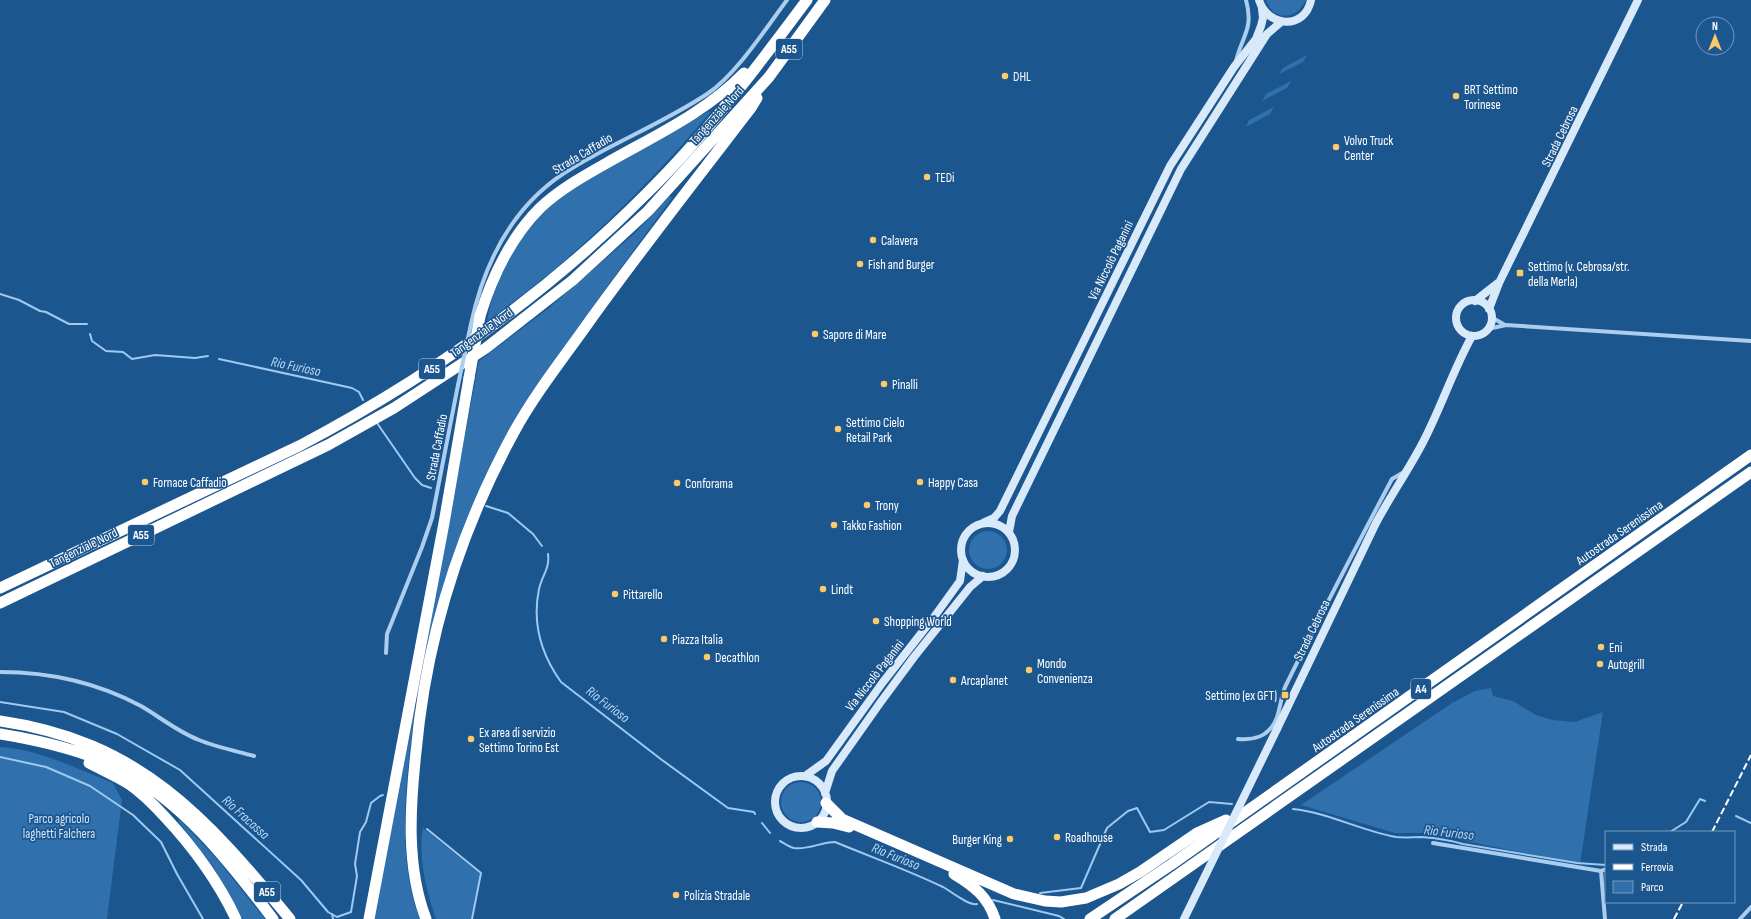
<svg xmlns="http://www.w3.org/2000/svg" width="1751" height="919" font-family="'Sofia Sans Condensed',sans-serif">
<rect width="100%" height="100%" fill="#1c568f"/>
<path fill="#2f70ad" d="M1266,0H1306C1297,20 1273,22 1266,0Z
M1307,55L1303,62L1279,74L1283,68Z
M1291,81L1287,88L1262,101L1266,94Z
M1274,107L1270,114L1246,127L1249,120Z
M709,111L710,113C644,190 570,263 487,321C497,267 523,230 564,193Z
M670,196L672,198C642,239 611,281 582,322C545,373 510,425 483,481C457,537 439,596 425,656H423L479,361L549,308L635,233Z
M969 550a19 19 0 1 1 38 0a19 19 0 1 1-38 0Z
M1491,688L1493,696L1513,701L1536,715L1552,720L1575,722L1603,712L1580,864L1465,841L1449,836L1424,833H1395L1301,805L1452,703L1475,691Z
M413,708L415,709C407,772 395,859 420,919H374Z
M0,747C39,749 77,769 113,783L122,800L107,919H0Z
M781 802a20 20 0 1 1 40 0a20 20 0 1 1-40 0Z
M180,820L218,860L265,919H243L212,865L178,821Z
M423,828L480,874L471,919H436C426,891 418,858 423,828Z"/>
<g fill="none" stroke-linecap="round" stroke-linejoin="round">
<path stroke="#9ec9f0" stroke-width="2" d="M0,294L19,300L40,311L46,312L69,324H87
M90,334L92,341L106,351L123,352L132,359L155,355L195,358L208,356
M219,359L352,388L359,392L363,400
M377,423L415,478L422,485L431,488
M486,506L508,513L533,534L542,546
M548,554C550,569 542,575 539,589C532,623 541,654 561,682L662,760L728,808L754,812L755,814
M0,702L64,712L117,734L180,770L301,880L328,912L337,917L351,912L357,876L355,864L360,832L366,822L371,803L380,796L383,795
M0,757L46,767L67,776L90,786L133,815L161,842L177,874L203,919
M1293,809C1326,812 1362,831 1396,837C1404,838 1413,837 1421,837C1435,838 1450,840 1463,844L1577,863L1606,865
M1736,816L1751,823
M762,823L770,833
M427,829L481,873L472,919
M1670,832L1686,822L1700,799L1705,801
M780,841C784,843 789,847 794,848C809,850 821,842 835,842C871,857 908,870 943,887C952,892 969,906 977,904
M1040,893L1081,888L1107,828L1128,811L1137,808L1150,832L1164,830L1209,802L1232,804
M993,900L1059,916L1064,919
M332,914L333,919"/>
<path stroke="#abcdee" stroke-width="4" d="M1236,61C1242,36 1254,29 1246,0
M1491,317L1505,325
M471,324C485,259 515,201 574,167C617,141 665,122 707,94C736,75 766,28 787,0
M1488,329L1506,325L1751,341
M386,653L387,634L422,547L432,518L458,385
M0,672C49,672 98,683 141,706C160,717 178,732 199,740C216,747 236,751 254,756
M1238,739C1249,740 1262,738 1269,730C1281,719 1279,699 1286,685C1320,616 1356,547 1392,479L1404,472
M1433,843L1601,871L1606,869
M1601,871L1605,919
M1740,919L1751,907"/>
<path stroke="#d8e9fa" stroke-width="8" d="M1259,0C1268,28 1305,30 1311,0
M1456 318a18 18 0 1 1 36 0a18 18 0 1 1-36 0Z
M1475,301L1498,283
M1489,309L1499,283L1638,0
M983,523L994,518L1000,511L1170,166L1234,67L1256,39L1261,26L1263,18L1262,9
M961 550a27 27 0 1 1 54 0a27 27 0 1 1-54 0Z
M1009,532L1012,516L1181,169L1267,34L1281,22
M1277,729L1376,523C1390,497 1407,472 1421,446C1440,411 1452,372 1472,336
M805,776L826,761L883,682L934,617L960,581L963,560
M775 802a26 26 0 1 1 52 0a26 26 0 1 1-52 0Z
M825,793L832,771L880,703L914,657L970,587L983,576"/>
<path stroke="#fff" stroke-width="11" d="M480,316C492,277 511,237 540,208C559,190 582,177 605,164C654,136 705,113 744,73
M0,588L299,446C428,378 544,297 647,193C707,134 757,67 807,0
M0,603L328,445L394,408L486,348L573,280L648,211L769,77L825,0
M0,721C139,741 205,816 290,919
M0,734C37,740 80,750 114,766C181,799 229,861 273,919
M89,763C102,770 116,776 129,784C142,793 154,805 165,817C194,848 218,881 236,919
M826,803L842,819L1014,894L1045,901L1061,902L1086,898L1119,884L1140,872L1197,833L1226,820
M817,822L833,823L849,827
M954,874C974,886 988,897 995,919
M369,919L444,523L469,378
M426,919C406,867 410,807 416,752C426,640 460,531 514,432C536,392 565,356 591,319C643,247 697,178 751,108L757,98
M1090,919L1172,864L1751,455
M1115,919L1751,472"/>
<path stroke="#fff" stroke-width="2" stroke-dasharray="7 3" stroke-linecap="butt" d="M1712,832L1751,755
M1674,919L1683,902"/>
<path stroke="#abcdee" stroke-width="4" d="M458,385L471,324"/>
<path stroke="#d8e9fa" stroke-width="8" d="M1184,919L1277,729"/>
<path stroke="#fff" stroke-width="11" d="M469,378L480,316"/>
</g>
<g fill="#feca69" stroke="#1c568f" stroke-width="1.5">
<circle cx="1005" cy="76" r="4"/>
<circle cx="1456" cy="96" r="4"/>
<circle cx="1336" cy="147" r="4"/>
<circle cx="927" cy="177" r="4"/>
<circle cx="873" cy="240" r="4"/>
<circle cx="860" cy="264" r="4"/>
<rect x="1516" y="269" width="8" height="8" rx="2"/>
<circle cx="815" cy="334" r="4"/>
<circle cx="884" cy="384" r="4"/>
<circle cx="838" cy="429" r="4"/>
<circle cx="145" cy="482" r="4"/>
<circle cx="920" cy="482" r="4"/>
<circle cx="677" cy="483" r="4"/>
<circle cx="867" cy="505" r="4"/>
<circle cx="834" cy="525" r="4"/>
<circle cx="823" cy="589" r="4"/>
<circle cx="615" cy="594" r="4"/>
<circle cx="876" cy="621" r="4"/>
<circle cx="664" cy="639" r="4"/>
<circle cx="1601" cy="647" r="4"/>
<circle cx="707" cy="657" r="4"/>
<circle cx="1600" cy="664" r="4"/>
<circle cx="1029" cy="670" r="4"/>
<circle cx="953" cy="680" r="4"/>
<rect x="1281" y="691" width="8" height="8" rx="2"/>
<circle cx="471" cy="739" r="4"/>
<circle cx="1057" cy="837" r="4"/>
<circle cx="1010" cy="839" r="4"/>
<circle cx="676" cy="895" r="4"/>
</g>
<g text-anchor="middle" stroke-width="3.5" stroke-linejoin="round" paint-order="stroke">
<g fill="#1c568f" stroke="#bcd" stroke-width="1">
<rect x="776" y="39" width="26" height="20" rx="3"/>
<rect x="419" y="359" width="26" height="20" rx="3"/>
<rect x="128" y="525" width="26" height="20" rx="3"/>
<rect x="1411" y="679" width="20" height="20" rx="3"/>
<rect x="254" y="882" width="26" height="20" rx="3"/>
</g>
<g font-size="12" font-weight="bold" fill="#fff">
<text x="789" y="53">A55</text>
<text x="432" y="373">A55</text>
<text x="141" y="539">A55</text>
<text x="1421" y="693">A4</text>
<text x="267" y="896">A55</text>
</g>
<g font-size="13" fill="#fff" stroke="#1c568f" text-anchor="start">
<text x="1013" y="81">DHL</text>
<text x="1464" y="94">BRT Settimo<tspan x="1464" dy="15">Torinese</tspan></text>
<text x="1344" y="145">Volvo Truck<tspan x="1344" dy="15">Center</tspan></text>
<text x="935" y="182">TEDi</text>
<text x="881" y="245">Calavera</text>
<text x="868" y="269">Fish and Burger</text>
<text x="1528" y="271">Settimo (v. Cebrosa/str.<tspan x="1528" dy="15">della Merla)</tspan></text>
<text x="823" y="339">Sapore di Mare</text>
<text x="892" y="389">Pinalli</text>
<text x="846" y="427">Settimo Cielo<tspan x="846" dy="15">Retail Park</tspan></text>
<text x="153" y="487">Fornace Caffadio</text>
<text x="928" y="487">Happy Casa</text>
<text x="685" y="488">Conforama</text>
<text x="875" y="510">Trony</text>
<text x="842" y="530">Takko Fashion</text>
<text x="831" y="594">Lindt</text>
<text x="623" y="599">Pittarello</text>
<text x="884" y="626">Shopping World</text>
<text x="672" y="644">Piazza Italia</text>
<text x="1609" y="652">Eni</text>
<text x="715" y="662">Decathlon</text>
<text x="1037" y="668">Mondo<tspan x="1037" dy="15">Convenienza</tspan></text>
<text x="1608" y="669">Autogrill</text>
<text x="961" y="685">Arcaplanet</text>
<text x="1277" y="700" text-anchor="end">Settimo (ex GFT)</text>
<text x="479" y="737">Ex area di servizio<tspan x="479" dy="15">Settimo Torino Est</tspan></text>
<text x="1065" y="842">Roadhouse</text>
<text x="1002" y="844" text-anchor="end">Burger King</text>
<text x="684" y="900">Polizia Stradale</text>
</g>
<g font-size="13" fill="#fff" stroke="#1c568f">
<text transform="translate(716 115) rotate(-48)" y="5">Tangenziale Nord</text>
<text transform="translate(1559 136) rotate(-64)" y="5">Strada Cebrosa</text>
<text transform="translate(582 153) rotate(-31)" y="5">Strada Caffadio</text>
<text transform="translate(1110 260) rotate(-64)" y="5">Via Niccolò Paganini</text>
<text transform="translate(481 332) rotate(-36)" y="5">Tangenziale Nord</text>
<text transform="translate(436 447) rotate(-79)" y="5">Strada Caffadio</text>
<text transform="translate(1619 532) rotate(-35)" y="5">Autostrada Serenissima</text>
<text transform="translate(83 547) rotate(-26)" y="5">Tangenziale Nord</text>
<text transform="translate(1311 630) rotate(-64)" y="5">Strada Cebrosa</text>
<text transform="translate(874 675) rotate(-52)" y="5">Via Niccolò Paganini</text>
<text transform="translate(1355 719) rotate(-35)" y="5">Autostrada Serenissima</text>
</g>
<g font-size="13" fill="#d1e6fa" stroke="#1c568f">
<text x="59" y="823">Parco agricolo<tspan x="59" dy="15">laghetti Falchera</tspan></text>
</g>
<g font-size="14" font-style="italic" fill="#b7d7f5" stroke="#1c568f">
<text transform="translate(296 366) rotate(12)" y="5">Rio Furioso</text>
<text transform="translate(608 704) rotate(37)" y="5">Rio Furioso</text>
<text transform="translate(246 817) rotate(42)" y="5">Rio Fracassa</text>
<text transform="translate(1449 832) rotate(7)" y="5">Rio Furioso</text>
<text transform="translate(896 856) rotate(22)" y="5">Rio Furioso</text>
</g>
</g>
<rect x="1605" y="831" width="130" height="72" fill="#1c568f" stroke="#779abc"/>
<rect x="1613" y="844" width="20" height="6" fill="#d8e9fa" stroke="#779abc"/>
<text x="1641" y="851" font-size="12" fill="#ffffff">Strada</text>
<rect x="1613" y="864" width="20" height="6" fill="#ffffff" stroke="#779abc"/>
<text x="1641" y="871" font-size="12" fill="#ffffff">Ferrovia</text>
<rect x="1613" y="881" width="20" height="12" fill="#2f70ad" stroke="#779abc"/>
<text x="1641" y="891" font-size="12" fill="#ffffff">Parco</text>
<g transform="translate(1715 36)"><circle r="19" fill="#1c568f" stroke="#779abc"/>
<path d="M0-3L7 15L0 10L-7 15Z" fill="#feca69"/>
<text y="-6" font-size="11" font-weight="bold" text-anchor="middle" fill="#ffffff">N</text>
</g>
</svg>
